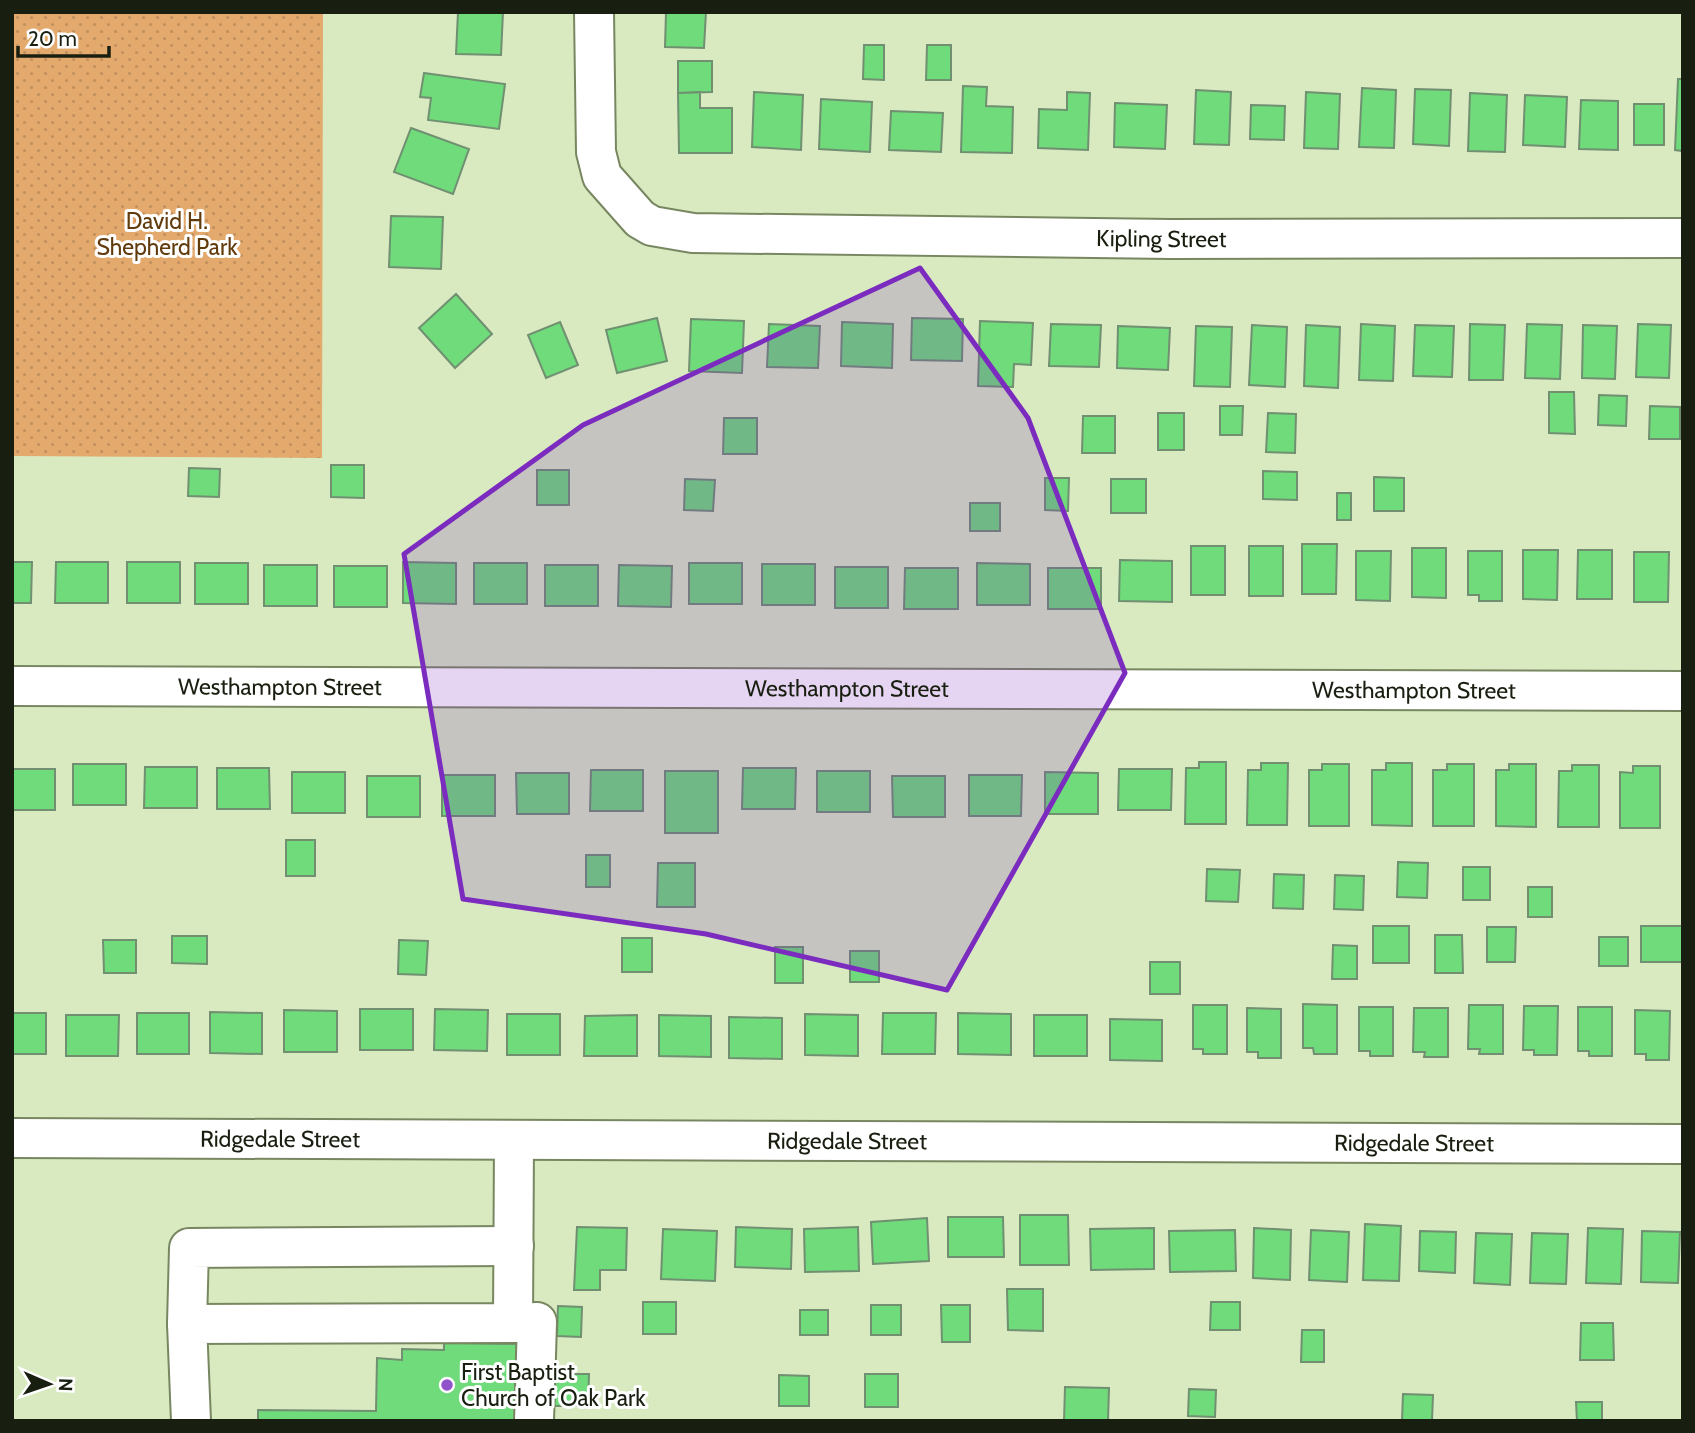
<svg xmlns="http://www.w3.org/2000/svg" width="1695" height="1433" font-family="Cabin,sans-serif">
<defs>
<pattern id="grass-dots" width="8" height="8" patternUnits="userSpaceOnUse" patternTransform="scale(1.75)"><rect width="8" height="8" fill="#e4a96d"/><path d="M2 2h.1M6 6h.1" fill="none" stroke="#c3915d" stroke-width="1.8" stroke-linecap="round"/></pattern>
</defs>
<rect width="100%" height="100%" fill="#d9eac1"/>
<path fill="url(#grass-dots)" d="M12,12H323L322,458L12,456Z"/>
<path fill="#6fdb7a" stroke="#709071" stroke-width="2" d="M458,12H503L501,55L456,54Z
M666,12H706L704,48L665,47Z
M864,45H884V80L863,79Z
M927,45H951V80H926Z
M678,61H712V92L678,93Z
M424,73L505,84L499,129L428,120L431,98L420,97Z
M1678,79H1683V151L1675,150Z
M963,86L987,87L986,106L1013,107L1012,153L961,152Z
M1362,88L1396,90L1394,148L1359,147Z
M1415,89L1451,90L1449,146L1413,144Z
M1196,90L1231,92L1229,145L1194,144Z
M700,92V108H732V153H679L678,93Z
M754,92L803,95L801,150L752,147Z
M1067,92L1090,93L1088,150L1038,148L1039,109L1067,110Z
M1306,92L1340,94L1338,149L1304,148Z
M1470,93L1507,95L1505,152L1468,151Z
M1525,95L1567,97L1565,147L1523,145Z
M821,99L872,102L870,152L819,149Z
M1581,100L1618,101V150L1579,149Z
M1115,103L1167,105L1165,149L1114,147Z
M1634,104H1664V145H1634Z
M1251,105L1285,106L1284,140L1250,139Z
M891,111L943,113L941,152L889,150Z
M411,128L469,149L453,194L394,172Z
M391,216L443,217L441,269L389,267Z
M456,294L492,334L455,368L419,328Z
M657,318L667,361L617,373L606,330Z
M912,318L963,319L962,361L911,360Z
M691,319L744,321L742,373L689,371Z
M980,321L1033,323L1031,365L1014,364L1013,387L978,386Z
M560,322L578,365L546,378L528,335Z
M842,322L893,324L892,368L841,366Z
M769,324L820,326L818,368L767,367Z
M1051,324L1101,325L1099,367L1049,366Z
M1361,324L1395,326L1393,381L1359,380Z
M1470,324L1505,325L1503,380H1469Z
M1527,324L1562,325L1560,379L1525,378Z
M1638,324L1671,325L1669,378L1636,377Z
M1252,325L1287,327L1285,387L1249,385Z
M1306,325L1340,327L1338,388L1304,386Z
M1415,325L1454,326L1452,377L1413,376Z
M1583,325L1617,326L1615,379L1582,378Z
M1118,326L1170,328L1168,370L1117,368Z
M1196,326L1232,327L1230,387L1194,386Z
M1549,392H1574L1575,434L1549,433Z
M1599,395L1627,396L1626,426L1598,425Z
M1220,406H1243L1242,435H1220Z
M1650,406L1680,407V439H1649Z
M1158,413H1184V450H1158Z
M1268,413L1296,414L1295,453L1266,452Z
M1083,416H1115V453H1082Z
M724,418H757V454H723Z
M331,465H364V498L331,497Z
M189,468L220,469L219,497L188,496Z
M537,470H569V505H537Z
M1263,471L1297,472V500L1263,499Z
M1374,477L1404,478V511H1374Z
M1045,478H1069L1068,511L1045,510Z
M685,479L715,480L713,511L684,510Z
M1111,479H1146V513H1111Z
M1337,493H1351V520H1337Z
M970,503H1000V531H970Z
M1302,544H1337L1336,594H1302Z
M1191,546H1225V595H1191Z
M1249,546H1283V596H1249Z
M1412,548H1446V598L1412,597Z
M1523,550H1558L1557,600L1523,599Z
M1578,550H1612V599H1577Z
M1356,551H1391L1390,601L1356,600Z
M1468,551H1502V601H1479V595H1468Z
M1634,552H1669L1668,602H1634Z
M1120,560L1172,561V602L1119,601Z
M12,562H32L31,603H12Z
M56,562H108V603H55Z
M127,562H180V603H127Z
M403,562L456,563V604L403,603Z
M195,563H248V604H195Z
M474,563H527V604H474Z
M689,563H742V604H689Z
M977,563L1030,564V605H977Z
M762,564H815V605H762Z
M264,565H317V606H264Z
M545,565H598V606H545Z
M619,565L672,566L671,607L618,606Z
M334,566H387V607H334Z
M835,567H888V608H835Z
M905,568H958V609H904Z
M1048,568H1101V609H1048Z
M1199,762H1226V824H1185L1186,768H1199Z
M1261,763H1288L1287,825H1247L1248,770H1261Z
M1386,763H1412V826L1372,825V770H1386Z
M73,764H126V805H73Z
M1322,764H1349V826H1309V770H1322Z
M1447,764H1474V826H1433V770H1447Z
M1509,764H1536V827L1496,826V770H1509Z
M1572,765H1599V827H1558L1559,771H1572Z
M1633,766H1660V828H1620V772L1633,773Z
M145,767H197V808H144Z
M217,768H269L270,809H217Z
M743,768H796L795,809H742Z
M12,769H55V810H12Z
M1119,769H1172L1171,810H1118Z
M591,770H643V811H590Z
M665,771H718V833H665Z
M817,771H870V812H817Z
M292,772H345V813H292Z
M1045,772L1098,773V814H1045Z
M516,773H569V814H517Z
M442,775H495V816H442Z
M969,775H1022L1021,816H969Z
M367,776H420V817H367Z
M892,776H945V817H893Z
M286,840H315V876H286Z
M586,855H610V887H586Z
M1398,862L1428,863L1427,898L1397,897Z
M658,863H695V907H657Z
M1463,867H1490V900H1463Z
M1207,869L1240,870L1238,902L1206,901Z
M1274,874L1304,875L1303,909L1273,908Z
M1335,875L1364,876L1363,910L1334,909Z
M1528,887H1552V917H1528Z
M1373,926H1409V963H1373Z
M1641,926H1683V962H1641Z
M1487,927H1516L1515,962H1487Z
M1435,935H1462L1463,973H1435Z
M172,936H207V964L172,963Z
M1599,937H1628V966H1599Z
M622,938H652V972H622Z
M103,940H136V973H104Z
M399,940L428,941L426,975L398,974Z
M1333,945L1357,946V979H1332Z
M775,947H803V983H775Z
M850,951H879V982H850Z
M1150,962H1180V994H1150Z
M1303,1004L1337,1005V1054H1314L1313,1048H1303Z
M1193,1005H1227V1054H1203V1049H1193Z
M1469,1005H1503V1054H1479L1480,1049H1468Z
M1524,1006H1558L1557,1055H1534V1050H1523Z
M1359,1007H1393V1056H1370V1051H1359Z
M1578,1007H1612V1056H1589V1051H1578Z
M1247,1008L1281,1009V1058H1258V1052H1247Z
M1414,1008H1448V1057H1424L1425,1052H1413Z
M360,1009H413V1050H360Z
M435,1009L488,1010L487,1051L434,1050Z
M284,1010L337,1011V1052H284Z
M1635,1010L1670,1011L1669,1060H1646V1054H1635Z
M210,1012L262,1013V1054L210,1053Z
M12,1013H46V1054H12Z
M137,1013H189V1054H137Z
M883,1013H936L935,1054H882Z
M958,1013L1011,1014V1055L958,1054Z
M507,1014H560V1055H507Z
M805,1014L858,1015V1056L805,1055Z
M66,1015H119L118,1056H66Z
M637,1015V1056H584L585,1016Z
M659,1015L711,1016V1057L659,1056Z
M1034,1015H1087V1056H1034Z
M729,1017L782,1018V1059L729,1058Z
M1110,1019L1162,1020V1061L1110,1060Z
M1020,1215H1068L1069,1265H1020Z
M948,1217H1003L1004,1257H948Z
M927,1218L929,1261L873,1264L871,1222Z
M1365,1224L1401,1226L1399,1281L1363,1280Z
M577,1227L627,1228L626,1270H600V1290H574Z
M736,1227L792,1229L791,1269L735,1267Z
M858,1227L859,1271L805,1272L804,1229Z
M1154,1228V1269L1091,1270L1090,1229Z
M1254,1228L1291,1230L1290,1280L1253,1278Z
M1588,1228L1623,1229L1621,1284L1586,1283Z
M663,1229L717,1231L715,1281L661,1279Z
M1235,1230L1236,1271L1170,1272L1169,1231Z
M1311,1230L1349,1232L1347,1282L1309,1280Z
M1420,1231L1456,1232L1455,1273L1419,1271Z
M1642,1231L1680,1232L1678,1283L1641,1282Z
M1476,1233L1512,1234L1510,1285L1474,1283Z
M1532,1233L1568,1234L1566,1284L1530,1283Z
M1007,1289H1043V1331L1008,1330Z
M643,1302H676V1334H643Z
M1211,1302H1240V1330H1210Z
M871,1305H901V1335H871Z
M941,1305H970V1342H942Z
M558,1306L582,1307L581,1337L557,1336Z
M800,1310H828V1335H800Z
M1581,1323H1613L1614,1360H1580Z
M1302,1330H1324V1362H1301Z
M444,1343L518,1344L517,1421H258V1410L376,1411L377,1358L402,1360V1349L444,1350Z
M554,1374H589L588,1406H554Z
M865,1374H898V1407H865Z
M779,1375L809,1376V1406H779Z
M1065,1387L1109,1388L1108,1421H1064Z
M1189,1389L1216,1390L1215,1417L1188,1416Z
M1403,1394L1433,1395L1432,1421H1402Z
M1576,1402H1602V1421H1577Z"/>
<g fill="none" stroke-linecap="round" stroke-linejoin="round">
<defs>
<g id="minor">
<path id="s1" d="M594,12L596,152L602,176L640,219L652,226L693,233L1171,239L1683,238"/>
<path id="s2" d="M12,686L1683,691"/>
<path id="s3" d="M12,1138L1683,1144"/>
<path d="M513,1323L537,1322L534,1421"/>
<path d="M187,1324L189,1248L514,1246"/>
<path d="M191,1421L187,1324L513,1323L514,1142"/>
</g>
</defs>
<use href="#minor" stroke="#788761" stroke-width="42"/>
<use href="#minor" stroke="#fff" stroke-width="38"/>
</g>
<path fill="#7b2cbf" fill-opacity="0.2" stroke="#7b2cbf" stroke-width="5" stroke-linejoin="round" d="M920,268L1028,418L1125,673L947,990L706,934L463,899L404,554L583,425Z"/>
<circle fill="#9153c9" stroke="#fff" stroke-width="2.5" cx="447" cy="1385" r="7"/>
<g text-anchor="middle" stroke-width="6" stroke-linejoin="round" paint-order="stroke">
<g font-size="23" fill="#613b0c" stroke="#fff">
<text x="167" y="229">David H.<tspan x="167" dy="26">Shepherd Park</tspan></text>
</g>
<g font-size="23" fill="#191f10" stroke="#fff">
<text dy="8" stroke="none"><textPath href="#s1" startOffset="746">Kipling Street</textPath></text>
<text dy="8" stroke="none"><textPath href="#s2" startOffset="268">Westhampton Street</textPath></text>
<text dy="8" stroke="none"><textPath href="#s2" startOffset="835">Westhampton Street</textPath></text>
<text dy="8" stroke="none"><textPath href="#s2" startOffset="1402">Westhampton Street</textPath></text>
<text dy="8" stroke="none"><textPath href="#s3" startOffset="268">Ridgedale Street</textPath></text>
<text dy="8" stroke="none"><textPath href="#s3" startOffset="835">Ridgedale Street</textPath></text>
<text dy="8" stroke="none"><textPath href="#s3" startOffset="1402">Ridgedale Street</textPath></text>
</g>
<g font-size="23" fill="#191f10" stroke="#fff" text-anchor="start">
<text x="461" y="1380">First Baptist<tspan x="461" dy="26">Church of Oak Park</tspan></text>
</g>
</g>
<rect width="1695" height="1433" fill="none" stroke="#191f10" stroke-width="28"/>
<g transform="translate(49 1384) rotate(92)" stroke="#ffffff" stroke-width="5" paint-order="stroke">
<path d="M0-5L12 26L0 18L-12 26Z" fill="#191f10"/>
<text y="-10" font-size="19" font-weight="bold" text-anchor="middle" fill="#191f10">N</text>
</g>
<path d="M18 46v10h91v-10" fill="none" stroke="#191f10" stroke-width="3.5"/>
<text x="28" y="46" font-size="21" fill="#191f10" stroke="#ffffff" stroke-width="5" paint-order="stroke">20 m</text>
</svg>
